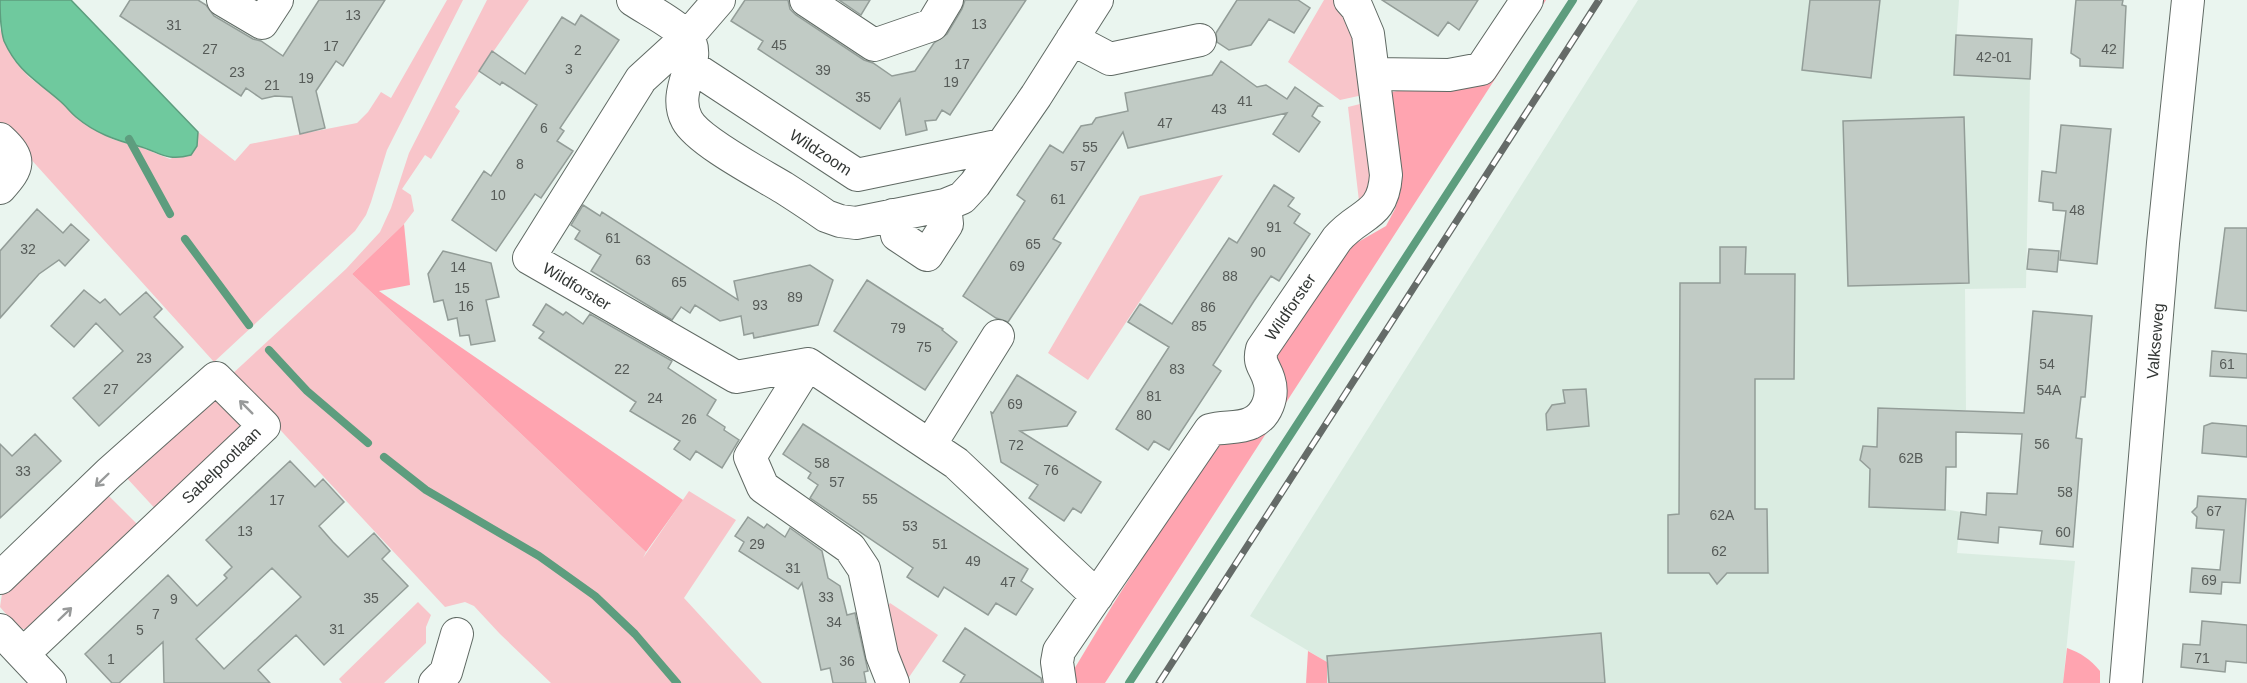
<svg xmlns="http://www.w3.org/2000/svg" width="2247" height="683" font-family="Arial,sans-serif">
<rect width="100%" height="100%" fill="#eaf5ef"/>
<path fill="#daece1" d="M1638,0H1959L1954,75L2030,79L2026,288L1965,289L1966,410H1956V467L1946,468L1945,509L1961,512L1957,553L2075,561L2063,683H1327V662L1250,616Z"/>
<path fill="#f8c5ca" d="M447,0H463L387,150L371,202L366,215L355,231L214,362L0,125V28L4,40L15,61L29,77L61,101L76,117L112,139L140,147L170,159L197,146L198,132L235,161L250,144L357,123L368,112L381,92L391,98Z
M487,0H529L455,107L460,111L431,159L425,155L402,189L411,195L414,211L404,224L352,274L646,552L643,558L689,491L736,520L684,598L762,683H551L500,634L474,606L465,602L445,607L230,376L346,269L380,232L391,208L409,153Z
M1324,0H1335L1350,22L1363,95L1340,100L1288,62Z
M1364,103L1374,192L1359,201L1348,107Z
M1223,175L1088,380L1048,353L1140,196Z
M219,395L245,426L160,514L125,476Z
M108,495L142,529L31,630L18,628L0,607L2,594Z
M418,602L431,615L426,627V643L384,683H342L339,679Z
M890,603L938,635L905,683L880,617Z"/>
<path fill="#ffa4b0" d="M1534,0H1546L1105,683H1070V676L1112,606L1213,447L1223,437L1249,433L1273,351L1339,253L1386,226L1395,209L1401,189L1392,92L1484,74Z
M404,224L410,285L379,291L683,500L646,552L352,274Z
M2067,648C2081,653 2090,659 2100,671V683H2063Z
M1308,651L1327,662V683H1306Z"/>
<path fill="#6fc99e" stroke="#5d9d7e" stroke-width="1.5" d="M0,0H71L198,132L197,146L191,155C166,162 160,152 138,146C115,140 95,133 76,117C70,112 66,106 60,101C36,80 18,72 4,41C0,28 0,14 0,0Z"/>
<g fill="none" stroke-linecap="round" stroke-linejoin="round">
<path stroke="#5d9d7e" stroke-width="8" d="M129,139L170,214
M185,239L249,325
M269,350L307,391L368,443
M384,457L426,490L539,556L595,596L635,634L677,683
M1129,683L1573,0"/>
</g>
<path fill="#c1cbc5" stroke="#939d98" stroke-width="1.5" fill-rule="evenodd" d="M130,0H198L206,5L214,16L253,39L261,41L283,56L319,0H385L343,66L336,61L316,91L325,128L300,134L292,97L275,96L262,99L246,88L241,96L120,16Z
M745,0H788L790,9L796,15L864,60L873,63L892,76L915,71L934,43L947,34L962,9L965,0H1026L950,115L942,110L936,120L925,121L927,130L906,135L900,99L880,129L758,49L763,41L731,21Z
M839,0H870L861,15Z
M1237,0H1298L1310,8L1294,33L1269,19L1251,45L1229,50L1217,42L1216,33Z
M1382,0H1478L1459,30L1448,22L1438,36Z
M1810,0H1880L1871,78L1802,70Z
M2076,0H2123L2122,5L2126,6L2123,68L2080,66V59L2071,53Z
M581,15L619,40L560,128L564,131L557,141L573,151L541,198L535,194L496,251L452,220L484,171L491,176L537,105L502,82L500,85L479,71L492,51L525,74L562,17L575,25Z
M1956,35L2032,39L2030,79L1954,75Z
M1221,61L1257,87L1266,85L1287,99L1295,87L1322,106H1318L1312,116L1320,122L1299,152L1273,134L1287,113L1128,148L1123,132L1053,239L1061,243L1008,322L996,318L963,296L1025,201L1017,195L1050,145L1063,153L1081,126L1092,124L1096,118L1128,111L1125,93L1212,75Z
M1964,117L1969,283L1848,286L1843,121Z
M2061,125L2111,129L2097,264L2060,260L2066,211L2053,210V203L2039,201L2042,171L2056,173Z
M1274,185L1294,198L1288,206L1300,214L1294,223L1310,234L1279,281L1271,276L1254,301L1213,365L1221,371L1169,450L1154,441L1148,450L1116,429L1169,347L1128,322L1140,304L1172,324L1229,238L1237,243Z
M583,205L600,216L602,212L738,300L734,281L810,265L833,280L818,325L754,338L753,333L744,335L741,316L720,321L695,305L690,313L681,307L672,320L591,271L601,255L575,239L580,231L571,225Z
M37,209L63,233L71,224L89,240L65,266L59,260L39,274L0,318V251Z
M2225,228H2247V311L2215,308Z
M1720,247H1746L1745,274H1795L1794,379H1755V509H1767L1768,573H1727L1717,584L1709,573H1668V515L1679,514L1680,283H1720Z
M2029,249L2059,251L2057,272L2027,269Z
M443,251L491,263L499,297L486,300L495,341L471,345L469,335L460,336L457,318L448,320L443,300L434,302L428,274Z
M867,280L943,329L942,330L957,342L925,390L834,331Z
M84,290L100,303L105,299L120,315L146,292L162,309L154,317L183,347L99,426L73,398L123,351L96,323L74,347L51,326Z
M546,304L563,315L566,312L583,324L590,314L672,361L668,368L716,400L707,415L725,427L724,430L739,440L722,468L696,451L690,460L674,449L680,441L630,411L636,402L539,338L544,332L533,325Z
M2033,311L2092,316L2085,397H2081L2076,438L2082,439L2073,547L2040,544L2042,531L1999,527L1998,543L1958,539L1961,512L1986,515L1987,493L2017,494L2022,434L1956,432V467H1946L1945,510L1869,507L1870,469L1860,460L1863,446L1877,447L1878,408L2024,413Z
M2212,351L2247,354V378L2210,376Z
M1017,375L1076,412L1067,426L1020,431L1101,482L1081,513L1073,508L1064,521L1029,498L1038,485L1001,462L991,412L993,413Z
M1586,389L1589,426L1547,430L1546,414L1552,405L1565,403L1563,390Z
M2212,423L2247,426V457L2202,453L2204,426Z
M803,424L1028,569L1021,581L1033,589L1016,615L996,603L988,615L944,587L938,597L907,577L913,568L810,498L818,485L808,478L811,473L783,454Z
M35,434L61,461L0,518V444L12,456Z
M290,461L315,487L323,479L344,502L319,526L333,542L348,557L374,533L390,551L382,559L408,586L324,665L296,635L258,670L270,683H164L163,642L119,683H112L85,654L168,575L197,606L227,578L224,575L232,567L206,540ZM272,568L301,597L224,669L196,639Z
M2198,496L2246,499L2240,583L2222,582L2221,594L2190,592L2192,568L2220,570L2224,530L2196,528L2197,517L2192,512L2197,507Z
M748,517L764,528L767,524L785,537L790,528L822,551L828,578L840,586L847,615L855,613L868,671L864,672L866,683H833L830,668L821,670L802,583L798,589L739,551L744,542L735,536Z
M2202,621L2247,625V663L2226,661L2225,672L2181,667L2183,644L2200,645Z
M965,628L1041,678L1042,683H960L965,675L943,661Z
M1601,633L1605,683H1329L1327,656Z"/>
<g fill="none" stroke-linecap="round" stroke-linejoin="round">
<defs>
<path id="minor" d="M223,0L262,23L277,0
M633,0C648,10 674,23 686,36C706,59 670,88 687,120C698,141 761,174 784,188C798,197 812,206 826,216L840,221L856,223L945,205L962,198L975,184L1036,96L1097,0
M719,0L687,37L641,79L529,258L736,377L808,364L956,463L1097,596
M806,0L874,45L932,25L947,0
M1072,39L1110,59L1200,40
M691,66L857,175L1002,145
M1374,74L1449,75L1481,69L1527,0
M0,139C22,159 19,167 0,188
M893,215L897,235L927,255L947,224L945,205
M808,364L750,457L763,487L850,548L864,569L882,655L893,683
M930,445L998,336
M0,578L109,473L216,378L264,426L23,654
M0,630L50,683
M435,683L446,672L457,634
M1060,683L1057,662L1059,651L1210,430C1223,426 1239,429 1251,423C1267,416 1274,396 1269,380C1265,366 1258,364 1262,349L1337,239C1360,212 1383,218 1386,175L1368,34L1357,8L1350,0
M2126,683L2163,243L2188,0"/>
</defs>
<use href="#minor" stroke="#606a64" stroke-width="34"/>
<use href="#minor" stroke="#fff" stroke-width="32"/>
<defs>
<path id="rail" d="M1159,683L1599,0"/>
</defs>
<use href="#rail" stroke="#656b68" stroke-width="7"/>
<use href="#rail" stroke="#fff" stroke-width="4.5" stroke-dasharray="14" stroke-linecap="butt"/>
</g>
<defs><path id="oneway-shaft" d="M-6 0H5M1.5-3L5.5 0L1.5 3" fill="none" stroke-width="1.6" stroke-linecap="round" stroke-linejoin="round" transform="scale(1.5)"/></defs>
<g stroke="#989a9a">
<use href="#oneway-shaft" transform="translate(246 407) rotate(-135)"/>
<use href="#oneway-shaft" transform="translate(102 480) rotate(136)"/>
<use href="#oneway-shaft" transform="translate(65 614) rotate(-44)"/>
</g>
<g text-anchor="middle" stroke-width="4.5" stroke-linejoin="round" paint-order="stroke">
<g font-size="14" fill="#565b58">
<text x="353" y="20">13</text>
<text x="979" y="29">13</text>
<text x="174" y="30">31</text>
<text x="779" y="50">45</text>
<text x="331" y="51">17</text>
<text x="210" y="54">27</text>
<text x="2109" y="54">42</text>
<text x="578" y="55">2</text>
<text x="1994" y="62">42-01</text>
<text x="962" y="69">17</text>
<text x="569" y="74">3</text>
<text x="823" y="75">39</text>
<text x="237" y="77">23</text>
<text x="306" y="83">19</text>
<text x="951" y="87">19</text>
<text x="272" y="90">21</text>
<text x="863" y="102">35</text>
<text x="1245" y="106">41</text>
<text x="1219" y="114">43</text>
<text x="1165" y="128">47</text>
<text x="544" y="133">6</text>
<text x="1090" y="152">55</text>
<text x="520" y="169">8</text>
<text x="1078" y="171">57</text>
<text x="498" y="200">10</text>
<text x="1058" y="204">61</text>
<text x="2077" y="215">48</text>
<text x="1274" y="232">91</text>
<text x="613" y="243">61</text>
<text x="1033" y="249">65</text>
<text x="28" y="254">32</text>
<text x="1258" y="257">90</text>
<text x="643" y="265">63</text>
<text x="1017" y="271">69</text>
<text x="458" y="272">14</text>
<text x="1230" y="281">88</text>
<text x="679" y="287">65</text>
<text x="462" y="293">15</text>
<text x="795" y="302">89</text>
<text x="760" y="310">93</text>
<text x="466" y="311">16</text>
<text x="1208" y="312">86</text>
<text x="1199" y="331">85</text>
<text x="898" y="333">79</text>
<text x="924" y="352">75</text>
<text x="144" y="363">23</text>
<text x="2047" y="369">54</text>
<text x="2227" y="369">61</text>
<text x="622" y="374">22</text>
<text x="1177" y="374">83</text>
<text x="111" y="394">27</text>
<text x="2049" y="395">54A</text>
<text x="1154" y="401">81</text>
<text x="655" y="403">24</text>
<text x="1015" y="409">69</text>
<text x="1144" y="420">80</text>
<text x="689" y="424">26</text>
<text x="2042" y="449">56</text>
<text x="1016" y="450">72</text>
<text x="1911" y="463">62B</text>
<text x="822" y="468">58</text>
<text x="1051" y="475">76</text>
<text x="23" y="476">33</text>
<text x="837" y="487">57</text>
<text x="2065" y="497">58</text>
<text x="870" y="504">55</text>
<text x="277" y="505">17</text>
<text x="2214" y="516">67</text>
<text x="1722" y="520">62A</text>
<text x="910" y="531">53</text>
<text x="245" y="536">13</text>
<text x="2063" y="537">60</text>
<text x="757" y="549">29</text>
<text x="940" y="549">51</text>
<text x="1719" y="556">62</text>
<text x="973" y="566">49</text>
<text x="793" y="573">31</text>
<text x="2209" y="585">69</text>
<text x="1008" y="587">47</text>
<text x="826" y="602">33</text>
<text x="371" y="603">35</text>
<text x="174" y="604">9</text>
<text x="156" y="619">7</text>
<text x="834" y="627">34</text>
<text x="337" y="634">31</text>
<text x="140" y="635">5</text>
<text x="2202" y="663">71</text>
<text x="111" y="664">1</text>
<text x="847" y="666">36</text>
</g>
<g font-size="16" fill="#323634" stroke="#fff">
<text transform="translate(821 152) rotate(33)" y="6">Wildzoom</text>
<text transform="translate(577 286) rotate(31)" y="6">Wildforster</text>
<text transform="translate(1290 307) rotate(-56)" y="6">Wildforster</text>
<text transform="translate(2155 341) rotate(-85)" y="6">Valkseweg</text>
<text transform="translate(221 465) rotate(-44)" y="6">Sabelpootlaan</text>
</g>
</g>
</svg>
